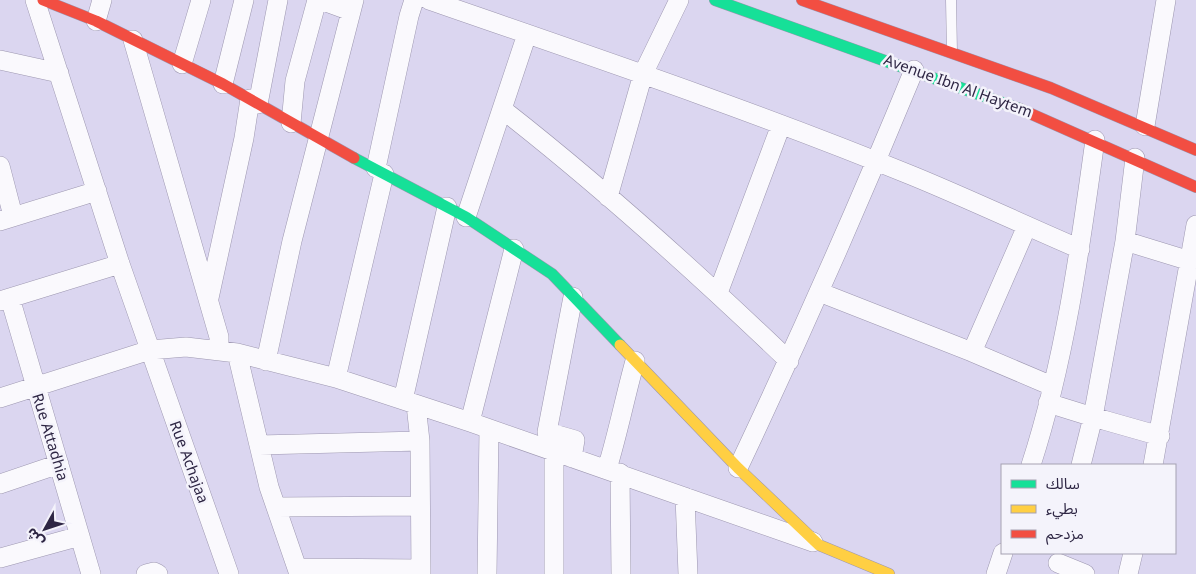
<svg xmlns="http://www.w3.org/2000/svg" width="1196" height="574" font-family="'Noto Sans','Noto Sans Arabic',sans-serif">
<rect width="100%" height="100%" fill="#dbd6f0"/>
<g fill="none" stroke-linecap="round" stroke-linejoin="round">
<defs>
<path id="lane" d="M951,0L952,52"/>
<path id="street" d="M35,0L120,264L229,574
M321,0L351,11
M429,0C591,56 754,111 913,176C969,199 1024,225 1080,249
M96,21L102,0
M527,34L502,109C602,187 697,273 789,361
M133,40L219,337V350
M0,60L59,73
M182,64L201,0
M223,84L244,0
M258,104L278,0
M291,123L295,81L317,0
M1145,126L1166,0
M1135,158L1125,241L1093,417L1160,436
M0,166L13,216
M376,168L409,16L414,0
M608,197L643,74L679,0
M466,217L502,109
M0,221L97,191
M1125,241L1190,261
M819,292L972,352L1052,386
M718,293L781,125
M10,298L91,574
M209,298L244,138L250,99
M0,301L120,264
M972,352L1027,226
M237,353L269,487L299,574
M266,361L292,241L354,0
M336,378L384,174
M0,398L150,350L186,347L237,353L336,378L470,422L813,542
M403,400L447,207
M1048,403L1093,417L1081,465
M416,405L420,441L421,574
M470,422L514,249
M259,445L420,441
M572,458L575,440L547,432L573,297
M1031,465C1065,360 1080,249 1095,140
M1153,465L1196,225
M738,468C800,337 859,204 914,70
M607,469C618,433 625,397 635,361
M620,473L621,574
M0,484L59,464
M685,497L688,574
M276,507L420,506
M0,558L80,536
M1058,563L1085,574
M297,568L421,569
M146,574L154,572L158,574
M487,574L489,430
M554,574V452
M996,574L1003,553
M1128,574L1133,553"/>
<path id="fast" d="M715,0L1020,109
M354,158L466,217L552,274L620,345"/>
<path id="slow" d="M620,345L738,468L819,545L889,574"/>
<path id="jam" d="M43,0L96,21L223,84L354,158
M802,0L1051,88L1196,150
M1020,109L1196,187"/>
</defs>
<use href="#lane" stroke="#9d97b0" stroke-width="11"/>
<use href="#street" stroke="#9d97b0" stroke-width="20"/>
<use href="#fast" stroke="#9d97b0" stroke-width="12"/>
<use href="#slow" stroke="#9d97b0" stroke-width="12"/>
<use href="#jam" stroke="#9d97b0" stroke-width="12"/>
<use href="#lane" stroke="#faf9fd" stroke-width="10"/>
<use href="#street" stroke="#faf9fd" stroke-width="19"/>
<use href="#fast" stroke="#16e098" stroke-width="11"/>
<use href="#slow" stroke="#ffcf43" stroke-width="11"/>
<use href="#jam" stroke="#f24e42" stroke-width="11"/>
</g>
<g text-anchor="middle" stroke-width="5" stroke-linejoin="round" paint-order="stroke">
<g font-size="15" fill="#2e2644" stroke="#f4f3fb">
<text transform="translate(958 86) rotate(20)" y="5">Avenue Ibn Al Haytem</text>
<text transform="translate(50 437) rotate(73)" y="5">Rue Attadhia</text>
<text transform="translate(189 462) rotate(70)" y="5">Rue Achajaa</text>
</g>
</g>
<rect x="1001" y="464" width="175" height="90" fill="#f4f3fb" stroke="#a5a1b2"/>
<rect x="1011" y="480" width="25" height="8" fill="#16e098" stroke="#a5a1b2"/>
<text x="1046" y="489" font-size="15" fill="#2e2644">سالك</text>
<rect x="1011" y="505" width="25" height="8" fill="#ffcf43" stroke="#a5a1b2"/>
<text x="1046" y="514" font-size="15" fill="#2e2644">بطيء</text>
<rect x="1011" y="530" width="25" height="8" fill="#f24e42" stroke="#a5a1b2"/>
<text x="1046" y="539" font-size="15" fill="#2e2644">مزدحم</text>
<g transform="translate(45 529) rotate(230)" stroke="#f4f3fb" stroke-width="4" paint-order="stroke">
<path d="M0-4L9 19L0 12L-9 19Z" fill="#2e2644"/>
<text y="-8" font-size="14" font-weight="bold" text-anchor="middle" fill="#2e2644">ش</text>
</g>
</svg>
